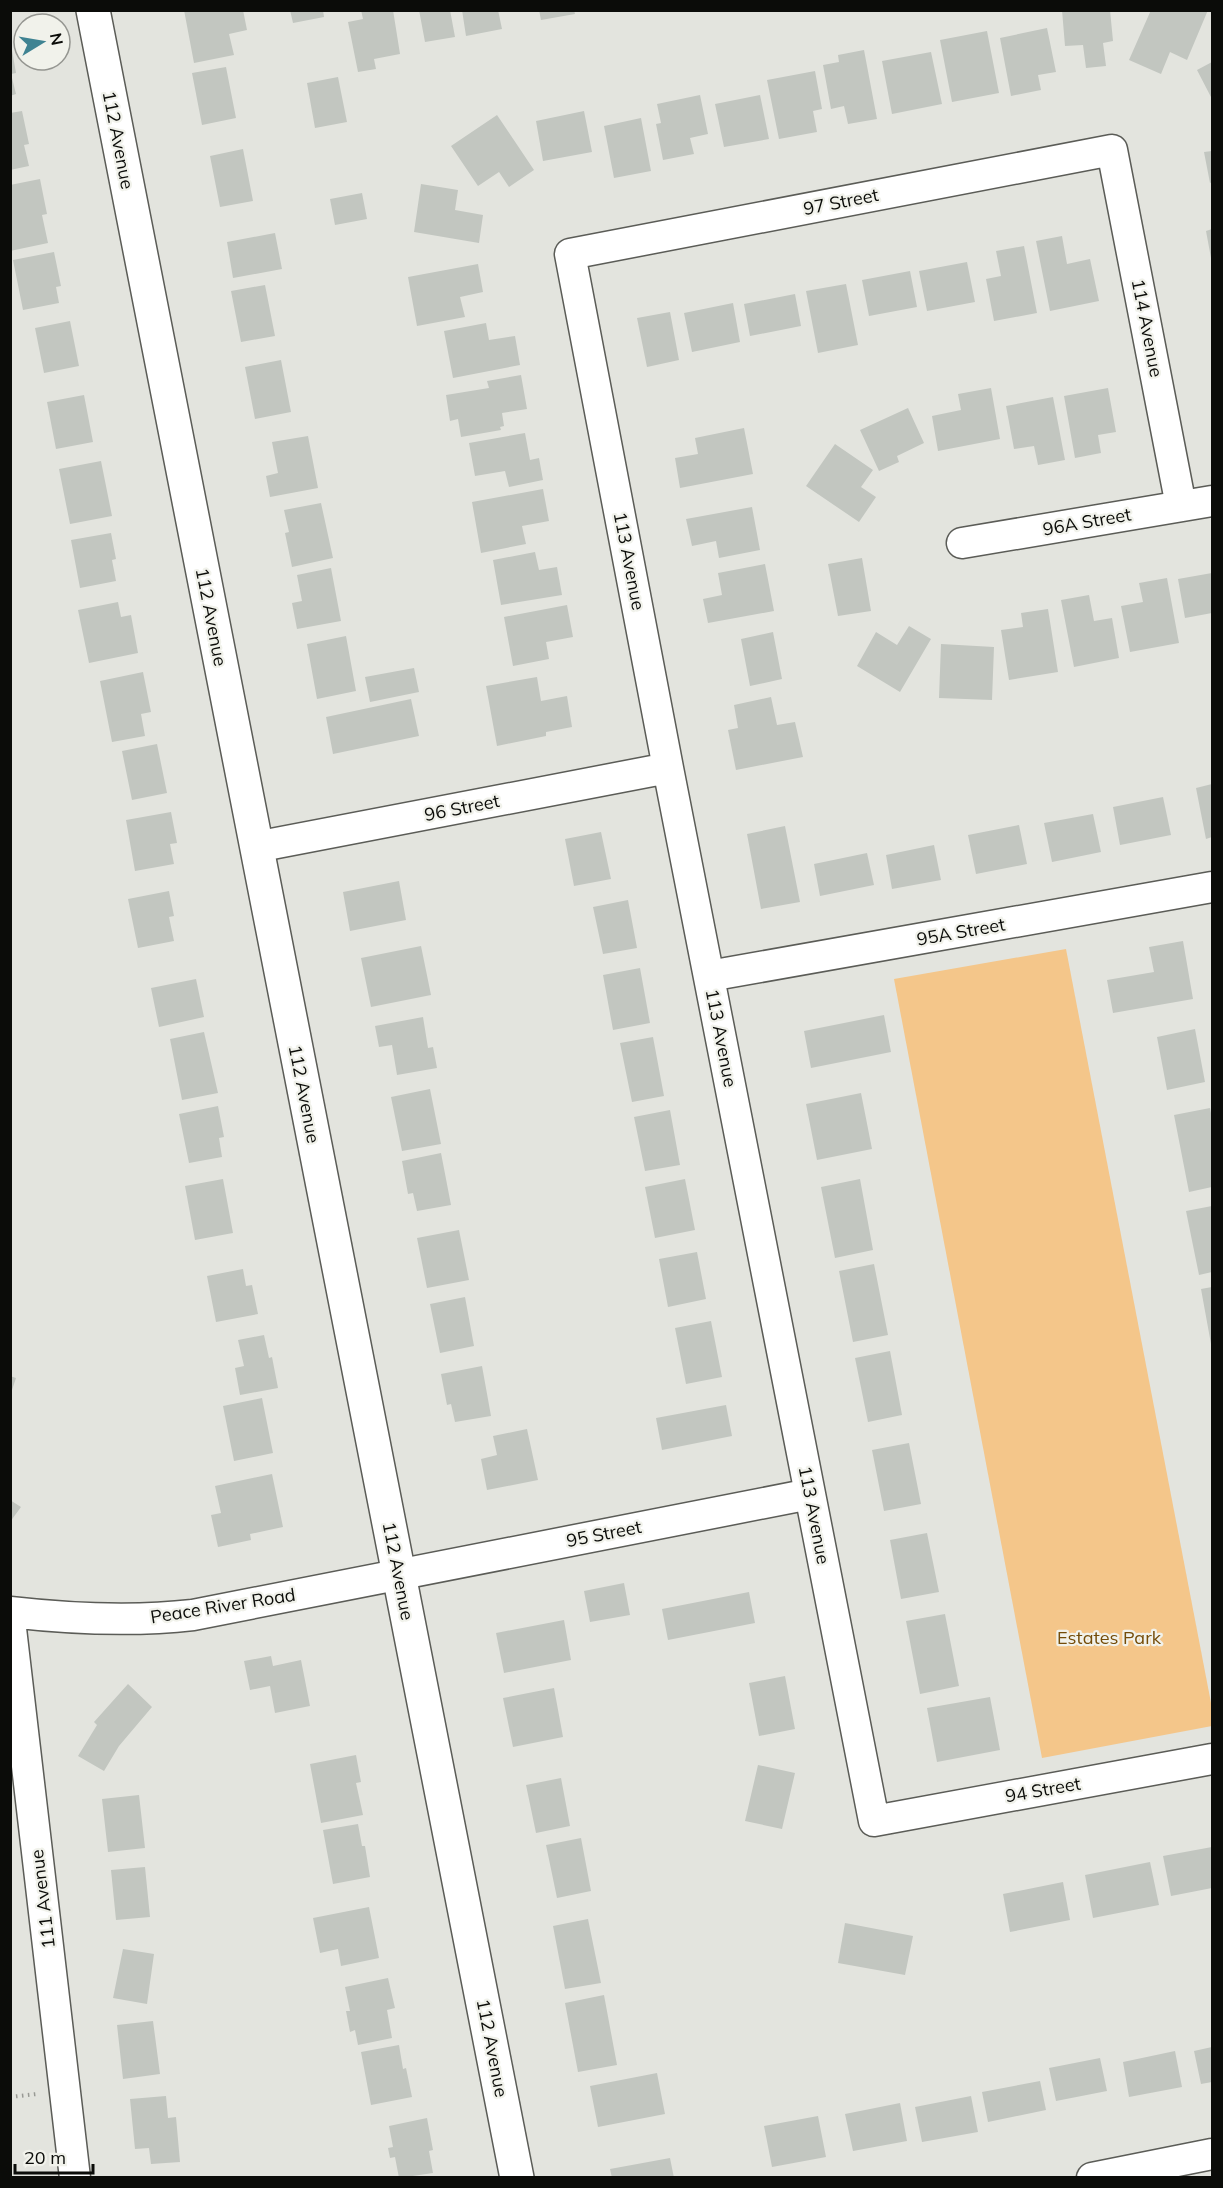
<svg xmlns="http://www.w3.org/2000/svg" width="1223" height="2188" font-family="Mulish,sans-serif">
<rect width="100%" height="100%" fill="#e3e4de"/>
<path fill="#f4c68a" d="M1066,949L1212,1708V1726L1042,1758L894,979Z"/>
<path fill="#c2c6c0" d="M184,10H243L247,30L229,34L234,55L194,63Z
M290,10H323L324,17L293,23Z
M361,10H393L400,54L374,59L376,69L358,72L348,22L363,19Z
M419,10H450L455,37L425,42Z
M462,10H498L502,29L466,36Z
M539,10H574L575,14L541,20Z
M1062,10H1110L1113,41L1103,43L1106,66L1086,68L1083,45L1065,46Z
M1151,10H1208L1187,60L1170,52L1161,74L1129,60Z
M1047,28L1056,72L1038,75L1041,90L1011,96L1000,38Z
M987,31L999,93L952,102L940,40Z
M12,50L16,73L11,74L16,94L10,96Z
M864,50L877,119L848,124L844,106L831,109L823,65L839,62L838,55Z
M931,52L942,104L892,114L882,61Z
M1212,62V99L1197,70Z
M226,67L236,118L202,125L192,73Z
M815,71L822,109L813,111L817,132L779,139L767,80Z
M338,77L347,122L315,128L307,83Z
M700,95L708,134L690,138L694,154L663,160L656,124L661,123L657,104Z
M760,95L769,139L724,147L715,104Z
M22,111L29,144L24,145L29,166L10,170V113Z
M584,111L592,152L543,161L536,121Z
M497,115L534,170L509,187L499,172L478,186L451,146Z
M641,118L651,171L614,178L604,126Z
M243,149L253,201L220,207L210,156Z
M1212,151V182L1210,183L1204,152Z
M40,179L47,214L42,215L48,243L10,251V185Z
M421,184L458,190L455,210L483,215L479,243L414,232Z
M362,193L367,219L335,225L330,199Z
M1212,229V258H1211L1206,231Z
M275,233L282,269L233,278L227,242Z
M1062,236L1067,264L1090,259L1099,301L1050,311L1036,241Z
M1024,246L1037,313L994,321L986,279L1001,276L996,251Z
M54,252L61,286L56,287L59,303L23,310L13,260Z
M967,262L975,302L927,311L919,271Z
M478,264L483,292L460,297L465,317L417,326L408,277Z
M910,271L917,307L869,316L862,280Z
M846,284L858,345L818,353L806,291Z
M265,285L275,336L241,342L231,291Z
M795,294L801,326L750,336L744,304Z
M733,303L740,342L692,352L684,313Z
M670,312L679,360L647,367L637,318Z
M70,321L79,366L44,373L35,328Z
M486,323L489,340L515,336L520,365L453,378L444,331Z
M281,360L291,412L255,419L245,367Z
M521,375L527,409L502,413L504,426L500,427L501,430L461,437L458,419L450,421L446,395L489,388L487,381Z
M991,388L1000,439L938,451L932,416L961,410L958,394Z
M1108,388L1116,432L1098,435L1101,453L1075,458L1064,396Z
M84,395L93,442L56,449L47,402Z
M1053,397L1065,460L1038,465L1034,446L1014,449L1006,406Z
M908,408L924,443L897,456L899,462L879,471L860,430Z
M744,428L753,474L680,488L675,458L698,454L695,438Z
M525,433L530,460L539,458L543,480L509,487L505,471L475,476L469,443Z
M308,436L318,488L270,497L266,476L278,473L272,442Z
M835,444L873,470L861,487L876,497L859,522L806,486Z
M101,461L112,516L70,524L59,469Z
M543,489L549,521L522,526L526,544L481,553L472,502Z
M321,503L333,558L292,567L285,533L289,532L284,510Z
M752,507L760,550L719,558L716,541L692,546L686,519Z
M111,533L116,559L112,560L116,581L80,588L71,540Z
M535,552L539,570L557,567L562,595L501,605L493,560Z
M862,558L871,611L838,616L828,564Z
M765,564L774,611L708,623L703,599L722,595L718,573Z
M331,568L341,621L297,629L292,603L302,601L297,575Z
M1212,573V613L1185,618L1178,579Z
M1167,578L1179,643L1130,652L1121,606L1143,602L1139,583Z
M1089,595L1094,621L1112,618L1119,658L1074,667L1061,600Z
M118,602L121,617L131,615L138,653L89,663L78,610Z
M567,605L573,637L546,642L549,659L513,666L504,617Z
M1048,609L1058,672L1009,680L1001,630L1023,627L1021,613Z
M909,626L931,639L900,692L857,666L876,632L897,645Z
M773,632L782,679L750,686L741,639Z
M346,636L356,691L317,699L307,644Z
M941,644L994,647L992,700L939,698Z
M414,668L419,692L370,702L365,677Z
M143,672L151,712L141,714L145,736L112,742L100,681Z
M537,677L541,701L567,696L572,727L546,732V736L497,746L486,686Z
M771,697L777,725L795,722L803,757L736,770L728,730L738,728L734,705Z
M411,699L419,736L333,754L326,717Z
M157,744L167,793L132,800L122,751Z
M1212,784V837L1206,839L1196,788Z
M1163,797L1171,835L1120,845L1113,807Z
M171,812L177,843L170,844L174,864L135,871L126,820Z
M1093,814L1101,852L1052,862L1044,823Z
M1019,825L1027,864L976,874L968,835Z
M785,826L800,902L761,909L747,834Z
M601,832L611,879L574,886L565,839Z
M934,845L941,880L892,889L886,855Z
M867,853L874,885L820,896L814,864Z
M399,881L406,920L350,931L343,892Z
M169,891L174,916L169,917L174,941L138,948L128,899Z
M628,900L637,948L603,954L593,907Z
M1183,941L1193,999L1113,1013L1107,980L1154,972L1149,947Z
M421,946L431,995L371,1007L361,958Z
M640,968L650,1023L613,1030L603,975Z
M196,979L204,1017L159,1027L151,988Z
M884,1015L891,1052L811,1068L804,1031Z
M423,1017L428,1048L433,1047L437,1068L397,1075L392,1045L379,1047L375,1026Z
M1195,1029L1205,1082L1167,1090L1157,1037Z
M204,1032L218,1093L182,1100L170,1039Z
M653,1037L664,1096L632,1102L620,1043Z
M430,1089L441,1144L402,1151L391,1097Z
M861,1093L872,1149L817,1160L806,1104Z
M218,1106L224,1137L219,1138L222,1157L189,1163L179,1114Z
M1210,1108L1212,1118V1187L1189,1192L1174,1115Z
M670,1110L680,1165L645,1171L634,1117Z
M441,1153L451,1205L417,1211L413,1193L408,1194L402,1161Z
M223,1179L233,1233L195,1240L185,1186Z
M685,1179L695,1230L655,1238L645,1187Z
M860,1179L873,1250L835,1258L821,1187Z
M1212,1206V1272L1199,1275L1186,1211Z
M459,1230L469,1280L427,1288L417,1238Z
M697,1252L706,1299L668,1307L659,1259Z
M874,1264L888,1335L853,1342L839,1271Z
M243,1269L246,1286L252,1285L258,1314L216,1322L207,1276Z
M1212,1287V1343L1211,1344L1201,1289Z
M465,1297L474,1346L440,1353L430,1304Z
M711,1321L722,1377L686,1384L675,1328Z
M264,1335L269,1358L272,1357L278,1388L240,1395L235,1368L244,1366L238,1340Z
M890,1351L902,1415L868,1422L855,1358Z
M482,1366L491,1416L455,1422L451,1404L447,1405L441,1374Z
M10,1376L16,1378L11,1393H10Z
M262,1398L273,1453L234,1461L223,1406Z
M726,1405L732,1436L662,1450L656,1418Z
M527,1429L538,1480L487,1490L481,1459L497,1455L493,1436Z
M909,1443L921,1504L884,1511L872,1450Z
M272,1474L283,1527L250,1534L251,1540L218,1547L211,1515L221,1513L215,1486Z
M10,1500L21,1507L10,1522Z
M927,1533L939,1592L901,1599L890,1540Z
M624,1583L630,1615L590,1622L584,1591Z
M749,1592L755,1623L668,1640L662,1609Z
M945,1614L959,1686L920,1694L906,1621Z
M564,1620L571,1660L504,1673L496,1633Z
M271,1656L273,1666L301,1660L310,1706L275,1713L270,1686L250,1690L244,1661Z
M785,1676L795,1729L759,1736L749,1683Z
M128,1684L152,1707L119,1746L104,1771L78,1756L97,1725L94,1722Z
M554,1688L563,1737L513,1747L503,1698Z
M990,1697L1000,1750L937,1762L927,1708Z
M356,1755L361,1782L356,1783L363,1815L321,1823L310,1764Z
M758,1765L795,1773L782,1829L745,1821Z
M561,1778L570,1826L536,1833L526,1785Z
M139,1795L145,1848L108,1852L102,1799Z
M358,1824L362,1846H365L370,1877L333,1884L323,1830Z
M581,1838L591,1891L557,1898L546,1845Z
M1212,1847V1888L1171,1896L1163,1856Z
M1150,1862L1159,1905L1093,1918L1085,1875Z
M145,1867L150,1917L116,1920L111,1870Z
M1063,1882L1070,1920L1010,1932L1003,1894Z
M369,1907L379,1958L341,1966L338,1949L320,1953L313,1918Z
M588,1919L601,1983L565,1989L553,1926Z
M845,1923L913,1936L905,1975L838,1963Z
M123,1949L154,1954L147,2004L113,1998Z
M388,1978L395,2008L387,2010L392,2038L358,2045L355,2030L350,2032L346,2011H350L345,1987Z
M604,1995L617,2065L578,2072L565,2003Z
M153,2021L160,2074L123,2079L117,2025Z
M399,2045L403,2069L406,2068L412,2097L371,2105L361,2052Z
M1212,2047V2082L1201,2084L1194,2051Z
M1175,2051L1182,2087L1129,2097L1123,2062Z
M1100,2058L1107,2091L1056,2101L1049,2068Z
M657,2073L665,2114L598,2127L590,2086Z
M1040,2081L1046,2110L988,2122L982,2092Z
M166,2096L168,2118L176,2117L180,2162L151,2164L149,2148L135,2149L130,2099Z
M971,2096L978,2132L922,2142L915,2107Z
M900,2103L907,2141L853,2151L845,2114Z
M818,2116L826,2157L772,2167L764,2126Z
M427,2118L433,2150L429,2151L433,2173L399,2178L395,2157L390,2158L388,2148L393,2147L389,2126Z
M670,2158L674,2178H612L610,2169Z"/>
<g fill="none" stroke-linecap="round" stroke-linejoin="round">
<defs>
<path id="street" d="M1181,506L1112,150L570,254L668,768L874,1821L1212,1759
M962,543L1212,501
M256,847L668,768
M709,976L1212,887
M10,1612C72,1619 131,1622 193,1615L810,1494
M10,1620L75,2178
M1092,2178L1212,2154"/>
<path id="secondary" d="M93,10L517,2178"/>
</defs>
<use href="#street" stroke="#5b5c57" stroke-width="33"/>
<use href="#secondary" stroke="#5b5c57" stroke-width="36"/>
<path stroke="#989994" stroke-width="4" stroke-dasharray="1.5 4.5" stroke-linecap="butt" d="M10,2097L37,2094"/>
<use href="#street" stroke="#fff" stroke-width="30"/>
<use href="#secondary" stroke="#fff" stroke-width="33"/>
</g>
<g text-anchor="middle" stroke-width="4.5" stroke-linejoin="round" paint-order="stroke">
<g font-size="18" fill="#0b0c09" stroke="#f1f2eb">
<text transform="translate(118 140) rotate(79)" y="6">112 Avenue</text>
<text transform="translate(841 202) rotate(-11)" y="6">97 Street</text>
<text transform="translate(1147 328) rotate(79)" y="6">114 Avenue</text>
<text transform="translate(1087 522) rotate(-10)" y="6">96A Street</text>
<text transform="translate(629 561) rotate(79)" y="6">113 Avenue</text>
<text transform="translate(211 617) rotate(79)" y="6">112 Avenue</text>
<text transform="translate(462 808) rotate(-11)" y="6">96 Street</text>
<text transform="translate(961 932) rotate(-10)" y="6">95A Street</text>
<text transform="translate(721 1038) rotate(79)" y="6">113 Avenue</text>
<text transform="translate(304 1094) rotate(79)" y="6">112 Avenue</text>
<text transform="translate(814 1515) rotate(79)" y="6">113 Avenue</text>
<text transform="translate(604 1534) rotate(-11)" y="6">95 Street</text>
<text transform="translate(398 1571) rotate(79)" y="6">112 Avenue</text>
<text transform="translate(223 1606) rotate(-9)" y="6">Peace River Road</text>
<text transform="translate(1043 1790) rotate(-10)" y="6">94 Street</text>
<text transform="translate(43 1899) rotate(-97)" y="6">111 Avenue</text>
<text transform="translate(492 2048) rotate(79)" y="6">112 Avenue</text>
</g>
<g font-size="18" fill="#744c08" stroke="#f1f2eb">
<text x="1109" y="1644">Estates Park</text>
</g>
</g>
<rect width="1223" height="2188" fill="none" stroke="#0b0c09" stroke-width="24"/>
<g transform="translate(42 42) rotate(79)"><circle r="28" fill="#f1f2eb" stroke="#959691" stroke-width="1.5"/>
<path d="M0-4.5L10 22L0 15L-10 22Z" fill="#3f8392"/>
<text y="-9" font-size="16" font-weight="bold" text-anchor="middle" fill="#0b0c09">N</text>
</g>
<path d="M15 2164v9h78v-9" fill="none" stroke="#0b0c09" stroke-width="3"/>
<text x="24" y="2164" font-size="18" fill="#0b0c09" stroke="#f1f2eb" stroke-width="4.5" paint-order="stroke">20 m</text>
</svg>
